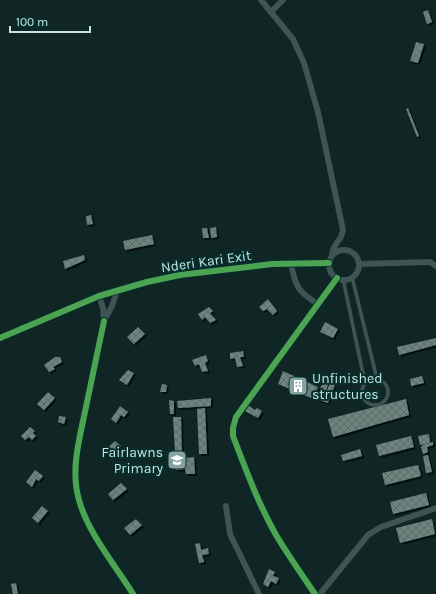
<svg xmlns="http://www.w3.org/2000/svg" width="436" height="594" font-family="Karla,sans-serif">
<defs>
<pattern id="building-cross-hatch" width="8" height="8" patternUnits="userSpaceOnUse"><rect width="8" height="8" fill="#6c837e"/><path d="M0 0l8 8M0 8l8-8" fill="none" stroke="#5a6d6a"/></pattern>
<filter id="shadow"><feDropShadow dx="2" dy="2" stdDeviation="0" flood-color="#0009"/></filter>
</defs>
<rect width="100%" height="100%" fill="#0f2625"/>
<path fill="url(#building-cross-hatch)" filter="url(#shadow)" d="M428,10L432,22L427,24L423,12Z
M416,42L424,44L418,63L410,61Z
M408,108L419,136L417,137L406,109Z
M91,215L93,224L87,225L86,216Z
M216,227L217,237L211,238L210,228Z
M202,228H207L209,238H203Z
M152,235L154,244L125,250L123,241Z
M84,255L85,260L65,269L63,261Z
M268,299L277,311L273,315L267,309L263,311L259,307Z
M209,307L213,311L210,313L216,320L210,323L205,317L202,320L198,314Z
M325,322L338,329L333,338L320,332Z
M138,327L145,334L134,344L127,337Z
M436,338V345L399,355L397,347Z
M243,351L244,357H240L243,366L237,367L235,358L230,359V353Z
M206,355L208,361L205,363L208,371L202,372L199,364L195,366L192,360Z
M55,357H60L62,362L53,367L55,369L49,372L44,365Z
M128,370L134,373L127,385L119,380Z
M283,371L318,387L313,399L278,384Z
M422,376L424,383L411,386L410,379Z
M324,380L329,382L325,393L319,391Z
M330,383L335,385L331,395L326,393Z
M162,384L167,385L166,392H160Z
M48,392L55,398L44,410L37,404Z
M319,392L330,397L328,403L316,399Z
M211,398V406L178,408L177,401Z
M406,399L409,415L333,437L328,419Z
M169,400L174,401V414H170Z
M248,405L255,410L257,408L262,411L258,418L245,411Z
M120,406L128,412L124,417L121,415L116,423L111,419Z
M205,408L207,454H199L197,409Z
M59,416L66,417L64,424L58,422Z
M173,417H181L182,461L185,462V458L194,457L195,474H186L185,469L176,470Z
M30,427L35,431L33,433L36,436L32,440L29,437L25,440L21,436Z
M429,434L430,443L420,445L418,436Z
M411,436L414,447L379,456L376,445Z
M115,441L121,446L110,456L104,451Z
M433,442V445L427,447L428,452L423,454L421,447L423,445Z
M360,449L362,456L343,461L341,455Z
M428,455L432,472L426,473L423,456Z
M418,465L421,476L385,485L382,473Z
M35,470L43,476L39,481L36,479L32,487L26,482Z
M121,483L127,489L113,500L108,494Z
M426,493L429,505L393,514L390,502Z
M42,506L48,511L38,523L32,518Z
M136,519L142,525L130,535L124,528Z
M432,519L435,534L400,543L396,528Z
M200,543L201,550L208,548L209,554L202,555L204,562L199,563L195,544Z
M269,569L275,572L273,576L279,578L276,584L271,581L268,587L263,584Z
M16,583L18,594H13L11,584Z"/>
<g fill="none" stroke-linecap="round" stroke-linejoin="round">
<defs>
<path id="service" d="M352,277L377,379
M343,279L365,383
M362 392a13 13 0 1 1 26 0a13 13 0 1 1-26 0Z"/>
<path id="minor" d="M261,0L293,39L304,63L318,112L343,230C342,241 332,244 332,255
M271,12L283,0
M329 265a15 15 0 1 1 30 0a15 15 0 1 1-30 0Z
M291,263C295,286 298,292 318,304
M359,264L430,262L436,266
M99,296L103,308L104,321L112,306L117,291
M104,321C98,350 92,378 86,407C80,437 70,469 79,500C88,533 115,565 133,594
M0,338L99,296L147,282L180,275L272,264L329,263
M226,506L230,534L259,594
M315,594C302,575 288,555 276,535C258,503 246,470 233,436V428L236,417L337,278
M320,594L368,535L381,527L436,508"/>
</defs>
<use href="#service" stroke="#304240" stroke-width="4"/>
<use href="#minor" stroke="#304240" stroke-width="6"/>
<use href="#service" stroke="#3d5655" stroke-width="3"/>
<use href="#minor" stroke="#3d5655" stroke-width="5.5"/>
<defs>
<path id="cycleway" d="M104,321C98,350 92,378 86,407C80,437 70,469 79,500C88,533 115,565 133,594
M0,338L99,296L147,282L180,275L272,264L329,263
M315,594C302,575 288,555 276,535C258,503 246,470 233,436V428L236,417L337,278"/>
</defs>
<use href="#cycleway" stroke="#062f2d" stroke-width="8"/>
<use href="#cycleway" stroke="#4ca352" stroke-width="6"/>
</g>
<defs>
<symbol id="building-square" viewBox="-11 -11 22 22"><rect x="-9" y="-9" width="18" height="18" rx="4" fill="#84a2a0" stroke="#062f2d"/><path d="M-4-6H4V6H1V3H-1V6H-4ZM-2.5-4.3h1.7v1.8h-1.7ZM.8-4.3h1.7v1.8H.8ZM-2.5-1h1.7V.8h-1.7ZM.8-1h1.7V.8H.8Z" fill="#fff"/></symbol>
<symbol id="school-square" viewBox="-11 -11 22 22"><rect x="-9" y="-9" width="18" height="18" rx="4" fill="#84a2a0" stroke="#062f2d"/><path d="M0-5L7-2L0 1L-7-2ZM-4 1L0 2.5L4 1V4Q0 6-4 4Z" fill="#fff"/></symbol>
</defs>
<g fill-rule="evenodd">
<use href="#building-square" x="287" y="375" width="22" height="22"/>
<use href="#school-square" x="166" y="449" width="22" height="22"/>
</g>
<g text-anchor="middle" stroke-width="4" stroke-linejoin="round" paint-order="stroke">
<g font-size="14" fill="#c3e5e2" stroke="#062f2d">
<text transform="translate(206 261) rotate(-8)" y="5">Nderi Kari Exit</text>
</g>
<g font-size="14" fill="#c3e5e2" stroke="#062f2d" text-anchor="start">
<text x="312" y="383">Unfinished<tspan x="312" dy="16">structures</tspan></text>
<text x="163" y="457" text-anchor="end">Fairlawns<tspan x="163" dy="16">Primary</tspan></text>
</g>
</g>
<path d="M10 26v6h80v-6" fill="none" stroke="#c3e5e2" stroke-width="2"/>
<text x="16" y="26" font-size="12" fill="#c3e5e2" stroke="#062f2d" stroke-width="3" paint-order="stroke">100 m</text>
</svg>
